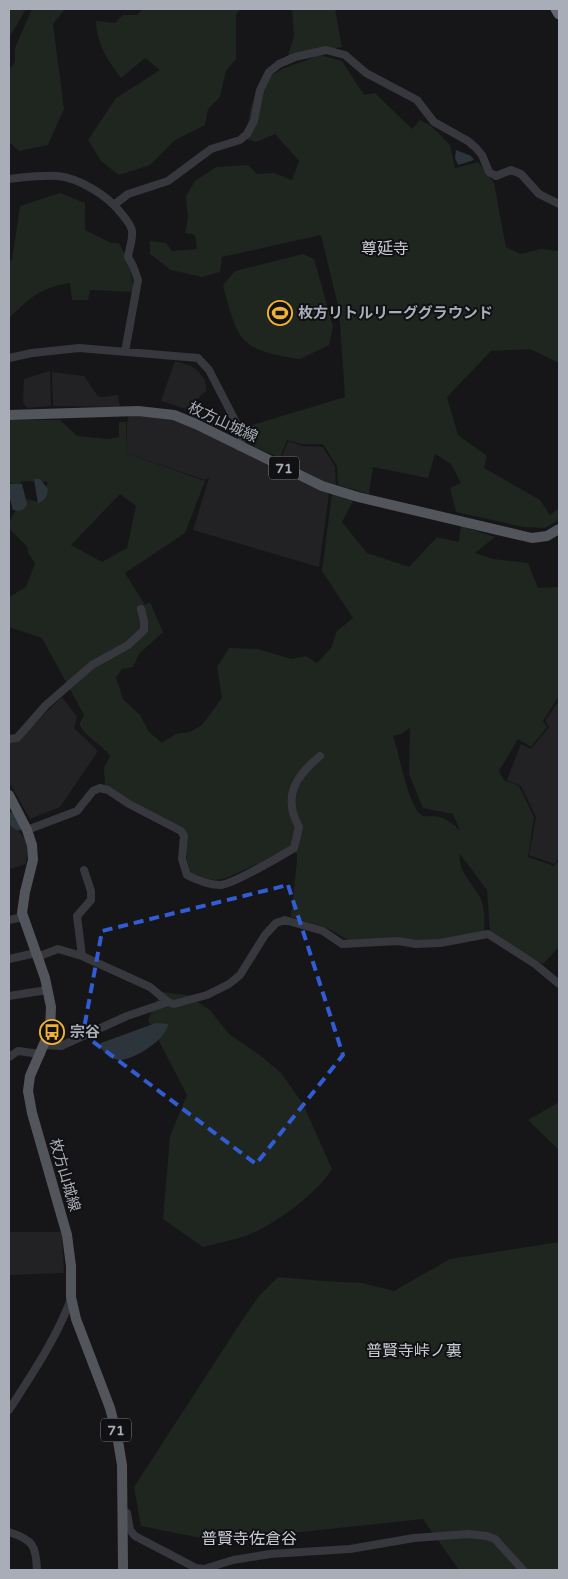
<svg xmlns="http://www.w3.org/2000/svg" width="568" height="1579" font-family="'Varela Round','Noto Sans JP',sans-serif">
<rect width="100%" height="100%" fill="#161618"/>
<path fill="#222225" d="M175,361L191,366L198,371L205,380L206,391L186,409L161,401Z
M50,371L51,406L27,408L23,403L24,379Z
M52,372L84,376L98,396L103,397L118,395L120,407L53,406Z
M129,416H156L172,419L189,425L329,494L319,567L193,530L209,478L205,480L126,453L127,422Z
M288,441L302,446L323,447L335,467L336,488L323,483L281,460Z
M62,697L77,717L74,728L98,751L60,807L30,819L9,782V741L18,739Z
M559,700V858L554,864L529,855L536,817L521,786L507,780L521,744L531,749L549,727L545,721Z
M9,821L28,842L26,864L9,869Z
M9,1232H62L64,1273L9,1275Z"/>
<path fill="#1e261f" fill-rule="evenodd" d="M9,9H26L9,38Z
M32,9H65L53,24L64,109L48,145L19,151L9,142V70L15,62V48Z
M143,9H240L236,14V59L226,71L220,97L208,109L205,125L175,140L150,165L119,175L101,161L88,140L116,98L160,70L145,58L121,78C107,59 97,45 96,21L115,23L123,15H137Z
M292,9H335L342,47L287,59L294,36Z
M320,55L342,61L364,95L375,93L412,129L420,120L431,126L450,145L455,168L478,162L494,183L506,247L521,254L541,249L559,251V363L530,349L491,351L447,397L458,435L487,456L484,468L540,500L550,515L559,508V520L545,528L523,527L456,512L450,488L461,483L451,464L435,454L428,478L373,467L369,494L338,485L337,466L323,444H302L287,440L280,458L255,447L249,426L345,397L339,310L321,235L222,257L220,272L202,277L171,270L150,254V241L166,243L172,251L197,249L195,235L185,233L188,218L186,196L195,181L216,167L248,165L257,174L274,173L292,180L299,161L275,134L256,142L246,139L250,111L259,83L282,69Z
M60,193L85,203V230L111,243H119L129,263L134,292L90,290L88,300H72L70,283C40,288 30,298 9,318V261L12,260L20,206Z
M303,254L314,259L333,326L329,345L300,359C282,356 257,353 244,340C233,328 227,300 223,285L235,271Z
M9,420H60L77,436L108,439L119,437V422H126V453L205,481L185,533L125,573L145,605L150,602L163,632L139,654L133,667L122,669L116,677L123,699L140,715L149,732L162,743L176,734L190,732L202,725L222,698L217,667L229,648L258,649L291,659L306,656L317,663L331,648L337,631L353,618L322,571L332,493L354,499L342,522L367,553L409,567L437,537L459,542L461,526L495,537L475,553L493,559L528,563L538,588L559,587V696L543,721L547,727L531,747L518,739L499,771L504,780L519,786L534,817L528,857L554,866L559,860V947L543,964L490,931L487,890L460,854C457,871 474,884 481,899C485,910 485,919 484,931L474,934L439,940L411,941L348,940L327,928L291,917L297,860V854L289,846L273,857L226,878L215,880L195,876L191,873L187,861V835L105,785L104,768L110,756C104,746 79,733 80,723C81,720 83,718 84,715L42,638L9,627V597L26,587L35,563L28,553L27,546L9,529C10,515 17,509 27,499L41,503L48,482L22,481L19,486L9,482ZM120,494L136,506L127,548L102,562L71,545ZM410,728L409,774L423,808L453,814L460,831C453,823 445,817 434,816C430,816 426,817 423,816C408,808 399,752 393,736L401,734Z
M161,992L187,995L210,1010L229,1034L261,1056L281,1073L303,1104L332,1169C316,1194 276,1224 248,1235C234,1240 218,1243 203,1247L163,1219L170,1136L187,1095L148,1020Z
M559,1102V1150L528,1120Z
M559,1242V1570H459L423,1519L216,1541L141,1526L134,1487L243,1319L259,1296L278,1277L324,1281L362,1283L394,1291L450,1259Z"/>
<path fill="#2c353c" d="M456,150L471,156L474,160L458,165L455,158Z
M34,479H40L48,489C47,497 45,500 38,504Z
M10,484H22L27,504L24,509L19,511L13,510L9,495Z
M156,1023L168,1024C167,1039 135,1059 121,1060C112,1060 106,1055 101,1048V1043Z"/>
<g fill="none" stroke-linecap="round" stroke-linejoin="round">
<path stroke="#2c353c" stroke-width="11" d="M9,817L18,825"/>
<path stroke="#37383d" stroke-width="8" d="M9,179C25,177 42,175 58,176C79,178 108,196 120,212C125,218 131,224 132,231C133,240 129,249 128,257L133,266L138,280L125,352
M114,205L128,194L168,181L211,149L240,140L247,134L254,121L260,90L269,72L279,64L295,57L326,50L345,55L366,73L417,100L434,122L468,141L476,148L482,155L489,172L496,176L511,170L521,174L539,194L559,204
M9,358L32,353L79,348L198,358L209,370L240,430L242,436L240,447
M9,739L17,738L46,705L92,665L128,645L144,630V621L141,609
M27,830L77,811L93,791L100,788L108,790L129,804L181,831L184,836L182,859L187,875C196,880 210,885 221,885C233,884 281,856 294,848L299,827C282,796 296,776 320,756
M9,920L23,917
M82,956L77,916L91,900V891L84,870
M37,957L58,949L82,956L150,987L168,1002
M9,959L36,953
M9,996L47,990
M44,1045L61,1046L127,1016L168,1002L174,1004L207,995L229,984L240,975L265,935L276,923L285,920L323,931L342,944L398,941L416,944L440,943L488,934L535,964L559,984
M9,1057L18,1051L41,1054
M9,1410C32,1374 56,1339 71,1299
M123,1512L127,1513L130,1530L135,1536L196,1568L204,1569L233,1560L270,1554L350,1549L414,1538L468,1534L487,1536L495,1539L523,1570
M9,1532C33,1540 36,1545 37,1570"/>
<path stroke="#53555c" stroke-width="10" d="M9,415L138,411L174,415L196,424L322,486L358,497L532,538L547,536L559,529
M9,795L27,830L32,845L33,860L25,892L22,913L45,978L51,1007L50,1030L30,1076L28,1091L32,1113L67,1235L71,1266V1297L76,1319L110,1408L117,1435L122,1465L123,1570"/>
<path stroke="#63666e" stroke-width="11" d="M556,9L559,14"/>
</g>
<path fill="none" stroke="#325cd3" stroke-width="4" stroke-dasharray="10 6" stroke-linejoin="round" d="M288,885L343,1055L256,1164L83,1034L102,931Z"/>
<defs>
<symbol id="stadium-ring" viewBox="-11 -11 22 22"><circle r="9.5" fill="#111113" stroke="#f2b134" stroke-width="1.5"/><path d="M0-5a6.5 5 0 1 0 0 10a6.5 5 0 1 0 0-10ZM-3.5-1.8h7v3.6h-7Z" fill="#f2b134"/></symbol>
<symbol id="bus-ring" viewBox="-11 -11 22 22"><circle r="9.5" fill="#111113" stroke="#f2b134" stroke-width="1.5"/><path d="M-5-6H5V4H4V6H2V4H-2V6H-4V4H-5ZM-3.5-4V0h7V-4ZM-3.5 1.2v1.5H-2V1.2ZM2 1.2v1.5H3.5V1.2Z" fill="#f2b134"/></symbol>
</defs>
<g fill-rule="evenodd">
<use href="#stadium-ring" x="266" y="299" width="28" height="28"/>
<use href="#bus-ring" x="38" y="1018" width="28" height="28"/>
</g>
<g text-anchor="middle" stroke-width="4" stroke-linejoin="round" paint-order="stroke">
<g fill="#111113" stroke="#7b7e86" stroke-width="1">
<rect x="269" y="456.5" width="30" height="23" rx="4"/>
<rect x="101" y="1418.5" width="30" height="23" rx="4"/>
</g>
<g font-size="14" font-weight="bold" fill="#a8adb8">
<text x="284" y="473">71</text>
<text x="116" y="1435">71</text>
</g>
<g font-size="15" font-weight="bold" fill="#a8adb8" stroke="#111113" text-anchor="start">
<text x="298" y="318">枚方リトルリーググラウンド</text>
<text x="70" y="1037">宗谷</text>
</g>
<g font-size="15" fill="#a8adb8" stroke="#111113">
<text transform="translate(223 422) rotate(25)" y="5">枚方山城線</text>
<text transform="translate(65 1175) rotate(74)" y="5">枚方山城線</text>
</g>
<g font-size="16" fill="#c9ccd4" stroke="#111113">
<text x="385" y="254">尊延寺</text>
<text x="414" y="1356">普賢寺峠ノ裏</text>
<text x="249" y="1544">普賢寺佐倉谷</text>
</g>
</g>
<rect width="568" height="1579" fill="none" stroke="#a8adb8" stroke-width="20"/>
</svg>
